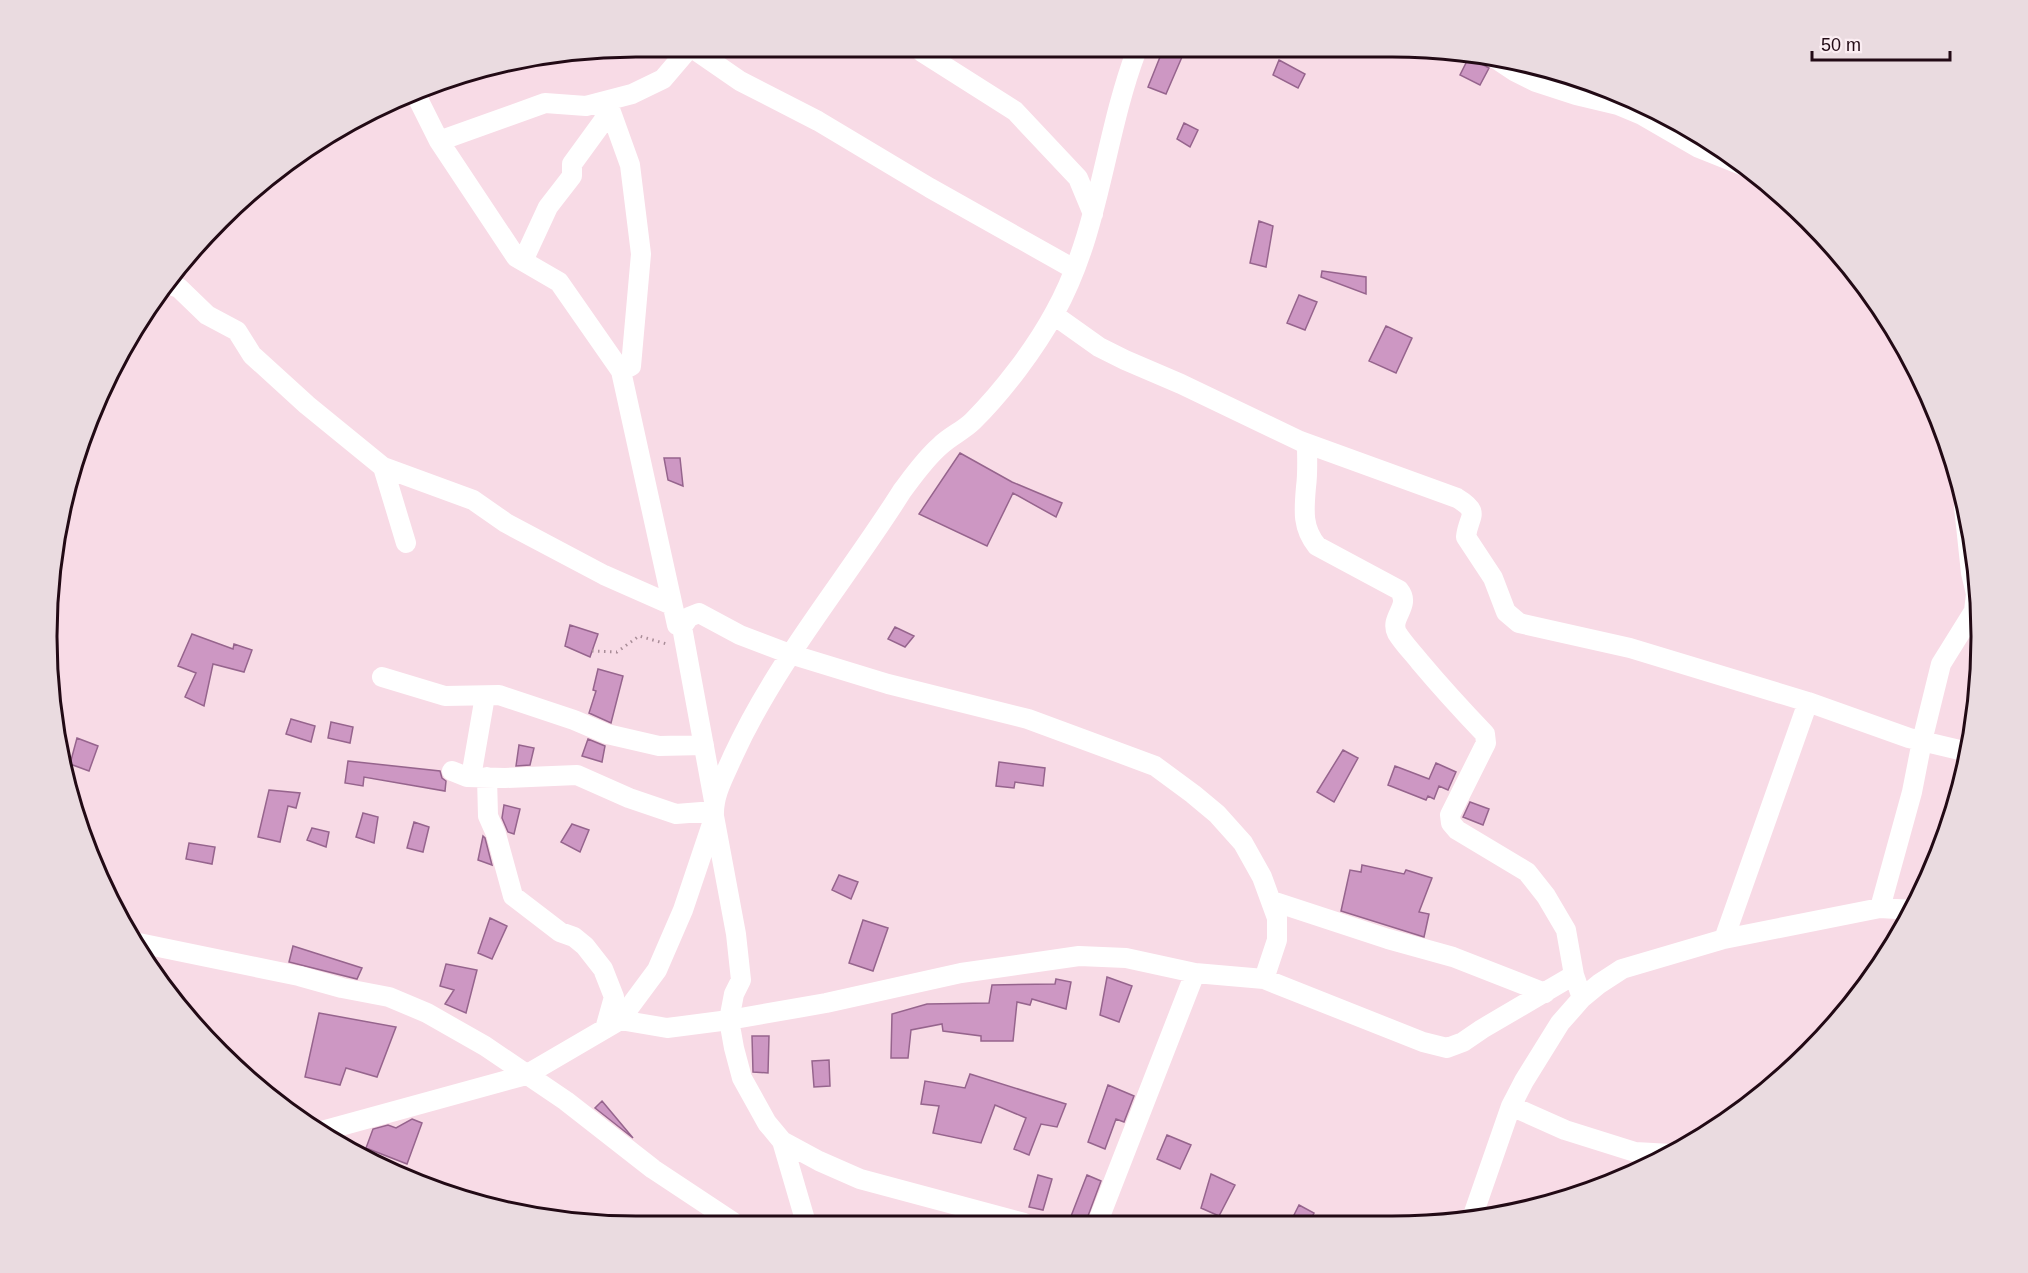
<svg xmlns="http://www.w3.org/2000/svg" width="2028" height="1273" font-family="Helvetica,sans-serif">
<rect width="100%" height="100%" fill="#f8dbe6"/>
<path fill="#cd97c3" stroke="#96648d" stroke-width="1.5" d="M1162,52H1169L1182,57L1166,94L1148,87Z
M1469,57L1489,68L1480,85L1460,75Z
M1279,60L1305,74L1298,88L1273,75Z
M1184,123L1198,130L1190,147L1177,139Z
M1259,221L1273,226L1266,267L1250,263Z
M1322,271L1366,277V294L1321,277Z
M1299,295L1317,302L1305,330L1287,323Z
M1386,326L1412,338L1396,373L1369,361Z
M960,453L1012,482L1062,503L1056,517L1013,493L987,546L919,514Z
M664,458H680L683,486L668,480Z
M570,625L598,634L590,657L565,646Z
M895,627L914,636L905,647L888,639Z
M192,634L233,649L234,644L252,650L244,672L213,664L204,706L185,697L196,673L178,666Z
M598,669L623,676L611,723L589,713L596,691L593,690Z
M291,719L315,726L311,742L286,734Z
M331,722L353,727L350,743L328,738Z
M77,738L98,746L89,771L70,764Z
M588,739L605,746L602,762L582,756Z
M519,745L534,748L530,765L516,766Z
M1343,750L1358,758L1334,802L1317,792Z
M348,761L440,771L442,778L446,781L445,791L364,777L363,786L345,783Z
M999,762L1045,768L1043,786L1015,782L1014,788L996,786Z
M1436,763L1456,772L1448,790L1439,786L1434,799L1428,796L1426,800L1388,785L1395,766L1429,779Z
M269,790L300,793L296,808L288,806L280,842L258,837Z
M1470,802L1489,809L1483,825L1463,817Z
M504,805L520,809L514,834L508,832L502,818Z
M363,813L378,817L374,843L356,837Z
M414,822L429,827L423,852L407,848Z
M572,824L589,830L580,852L561,842Z
M312,828L329,832L326,847L307,840Z
M483,836L485,838L492,865L478,860Z
M189,843L215,847L212,864L186,859Z
M1362,865L1404,874L1406,870L1432,878L1419,912L1429,914L1424,937L1341,911L1350,870L1361,872Z
M839,875L858,882L851,899L832,890Z
M490,918L507,926L492,959L478,953Z
M863,920L888,928L873,971L849,963Z
M293,946L362,968L357,979L289,962Z
M446,964L477,970L466,1013L445,1004L454,990L440,986Z
M1107,977L1132,986L1119,1022L1100,1015Z
M1056,979L1071,982L1066,1009L1032,999L1030,1005L1017,1002L1013,1041H981V1036L943,1031L942,1024L911,1030L908,1058H891L892,1014L927,1004L989,1003L992,985L1055,984Z
M319,1013L396,1027L377,1077L346,1068L340,1085L305,1077Z
M752,1036H769L768,1073L753,1072Z
M829,1060L830,1086L814,1087L812,1061Z
M970,1074L1066,1104L1057,1127L1041,1124L1029,1155L1014,1149L1026,1118L995,1105L981,1143L933,1133L939,1106L921,1104L925,1081L965,1088Z
M1108,1085L1134,1096L1124,1122L1116,1119L1105,1149L1088,1142Z
M602,1101L633,1138L595,1108Z
M412,1119L422,1123L407,1164L366,1148L373,1129L388,1125L396,1128Z
M1167,1135L1191,1145L1180,1169L1157,1159Z
M1211,1174L1235,1185L1219,1216L1201,1208Z
M1038,1175L1052,1179L1043,1210L1029,1207Z
M1087,1175L1101,1181L1085,1224H1068Z
M1299,1205L1314,1213L1308,1225H1289Z"/>
<g fill="none" stroke-linecap="round" stroke-linejoin="round">
<path stroke="#a98d98" stroke-width="3" stroke-dasharray="1.5 4.5" stroke-linecap="butt" d="M592,651L617,652L639,636L667,644"/>
<path stroke="#fff" stroke-width="20" d="M698,52L740,81L818,121L930,188L1074,269
M922,52L1015,111L1078,178L1093,214
M1496,59L1514,71L1536,82L1576,95L1618,105L1642,115L1699,148L1749,168
M415,93L439,141L516,257L559,282L621,371L677,625L682,627
M607,101L630,165L641,254L631,366L621,371
M439,141L545,103L586,106L632,94L663,79L686,52
M523,261L548,207L572,176V164L604,120L607,101
M165,283L179,288L207,315L237,331L252,355L307,405L383,467
M1054,315L1099,347L1125,360L1181,384L1300,441L1457,498C1482,513 1468,516 1466,537L1493,578L1506,612L1519,623L1630,648L1808,702L1909,738L1968,752
M1307,444C1307,458 1308,473 1306,487C1304,510 1302,528 1317,546L1399,590C1412,606 1389,617 1397,633C1403,643 1413,653 1420,662C1441,687 1463,711 1485,734L1486,743L1450,815L1451,823L1457,830L1527,872L1546,896L1566,930L1574,975L1582,998
M406,543L383,467L473,500L506,523L604,575L672,605
M382,677L445,696L499,695L574,720L607,734L659,746L704,745
M452,771L467,777L505,778L577,775L629,798L676,814L714,811
M471,777L485,696
M487,777L488,816L496,834L513,896L560,932L574,937L585,946L603,969L614,997L605,1029
M714,801L682,627L689,617L699,613L740,635L790,654L888,684L1028,719L1155,766L1193,794L1217,814L1243,843L1262,877L1277,918V940L1264,979
M1272,901L1388,939L1453,957L1545,993
M1880,908L1912,792L1922,741L1941,664L1974,611L1976,594L1971,573L1964,507
M1724,939L1808,702
M134,942L299,976L342,988L389,997L427,1013L485,1046L566,1101L653,1169L733,1222
M620,1020L657,970L683,910L714,818
M1511,1106L1565,1130L1635,1152L1671,1154
M322,1131L526,1075L620,1020L667,1028L729,1020L826,1003L961,973L1079,956L1126,958L1195,973L1264,979L1423,1042L1447,1048L1463,1042L1482,1029L1574,975
M782,1141L819,1161L860,1179L1024,1223
M1472,1218L1511,1106L1524,1081L1560,1023L1582,998L1599,984L1622,969L1724,939L1880,908L1913,910
M806,1223L782,1141L767,1123L742,1078L734,1048L729,1020L734,994L741,980L736,934L714,816C713,794 725,775 733,756C777,660 846,580 902,491C914,475 925,459 940,446C950,436 963,431 973,421C1003,391 1035,349 1055,312C1100,231 1104,137 1136,52
M1097,1224L1195,973"/>
</g>
<path d="M0 0H2028V1273H0ZM636 57H1392A579 579 0 0 1 1971 636V637A579 579 0 0 1 1392 1216H636A579 579 0 0 1 57 637V636A579 579 0 0 1 636 57Z" fill="#eadbe0" fill-rule="evenodd"/>
<path fill="none" stroke="#220a15" stroke-width="3" d="M636 57H1392A579 579 0 0 1 1971 636V637A579 579 0 0 1 1392 1216H636A579 579 0 0 1 57 637V636A579 579 0 0 1 636 57Z"/>
<path d="M1812 51v9h138v-9" fill="none" stroke="#220a15" stroke-width="3"/>
<text x="1821" y="51" font-size="18" fill="#220a15" stroke="#fbedf2" stroke-width="4.5" paint-order="stroke">50 m</text>
</svg>
